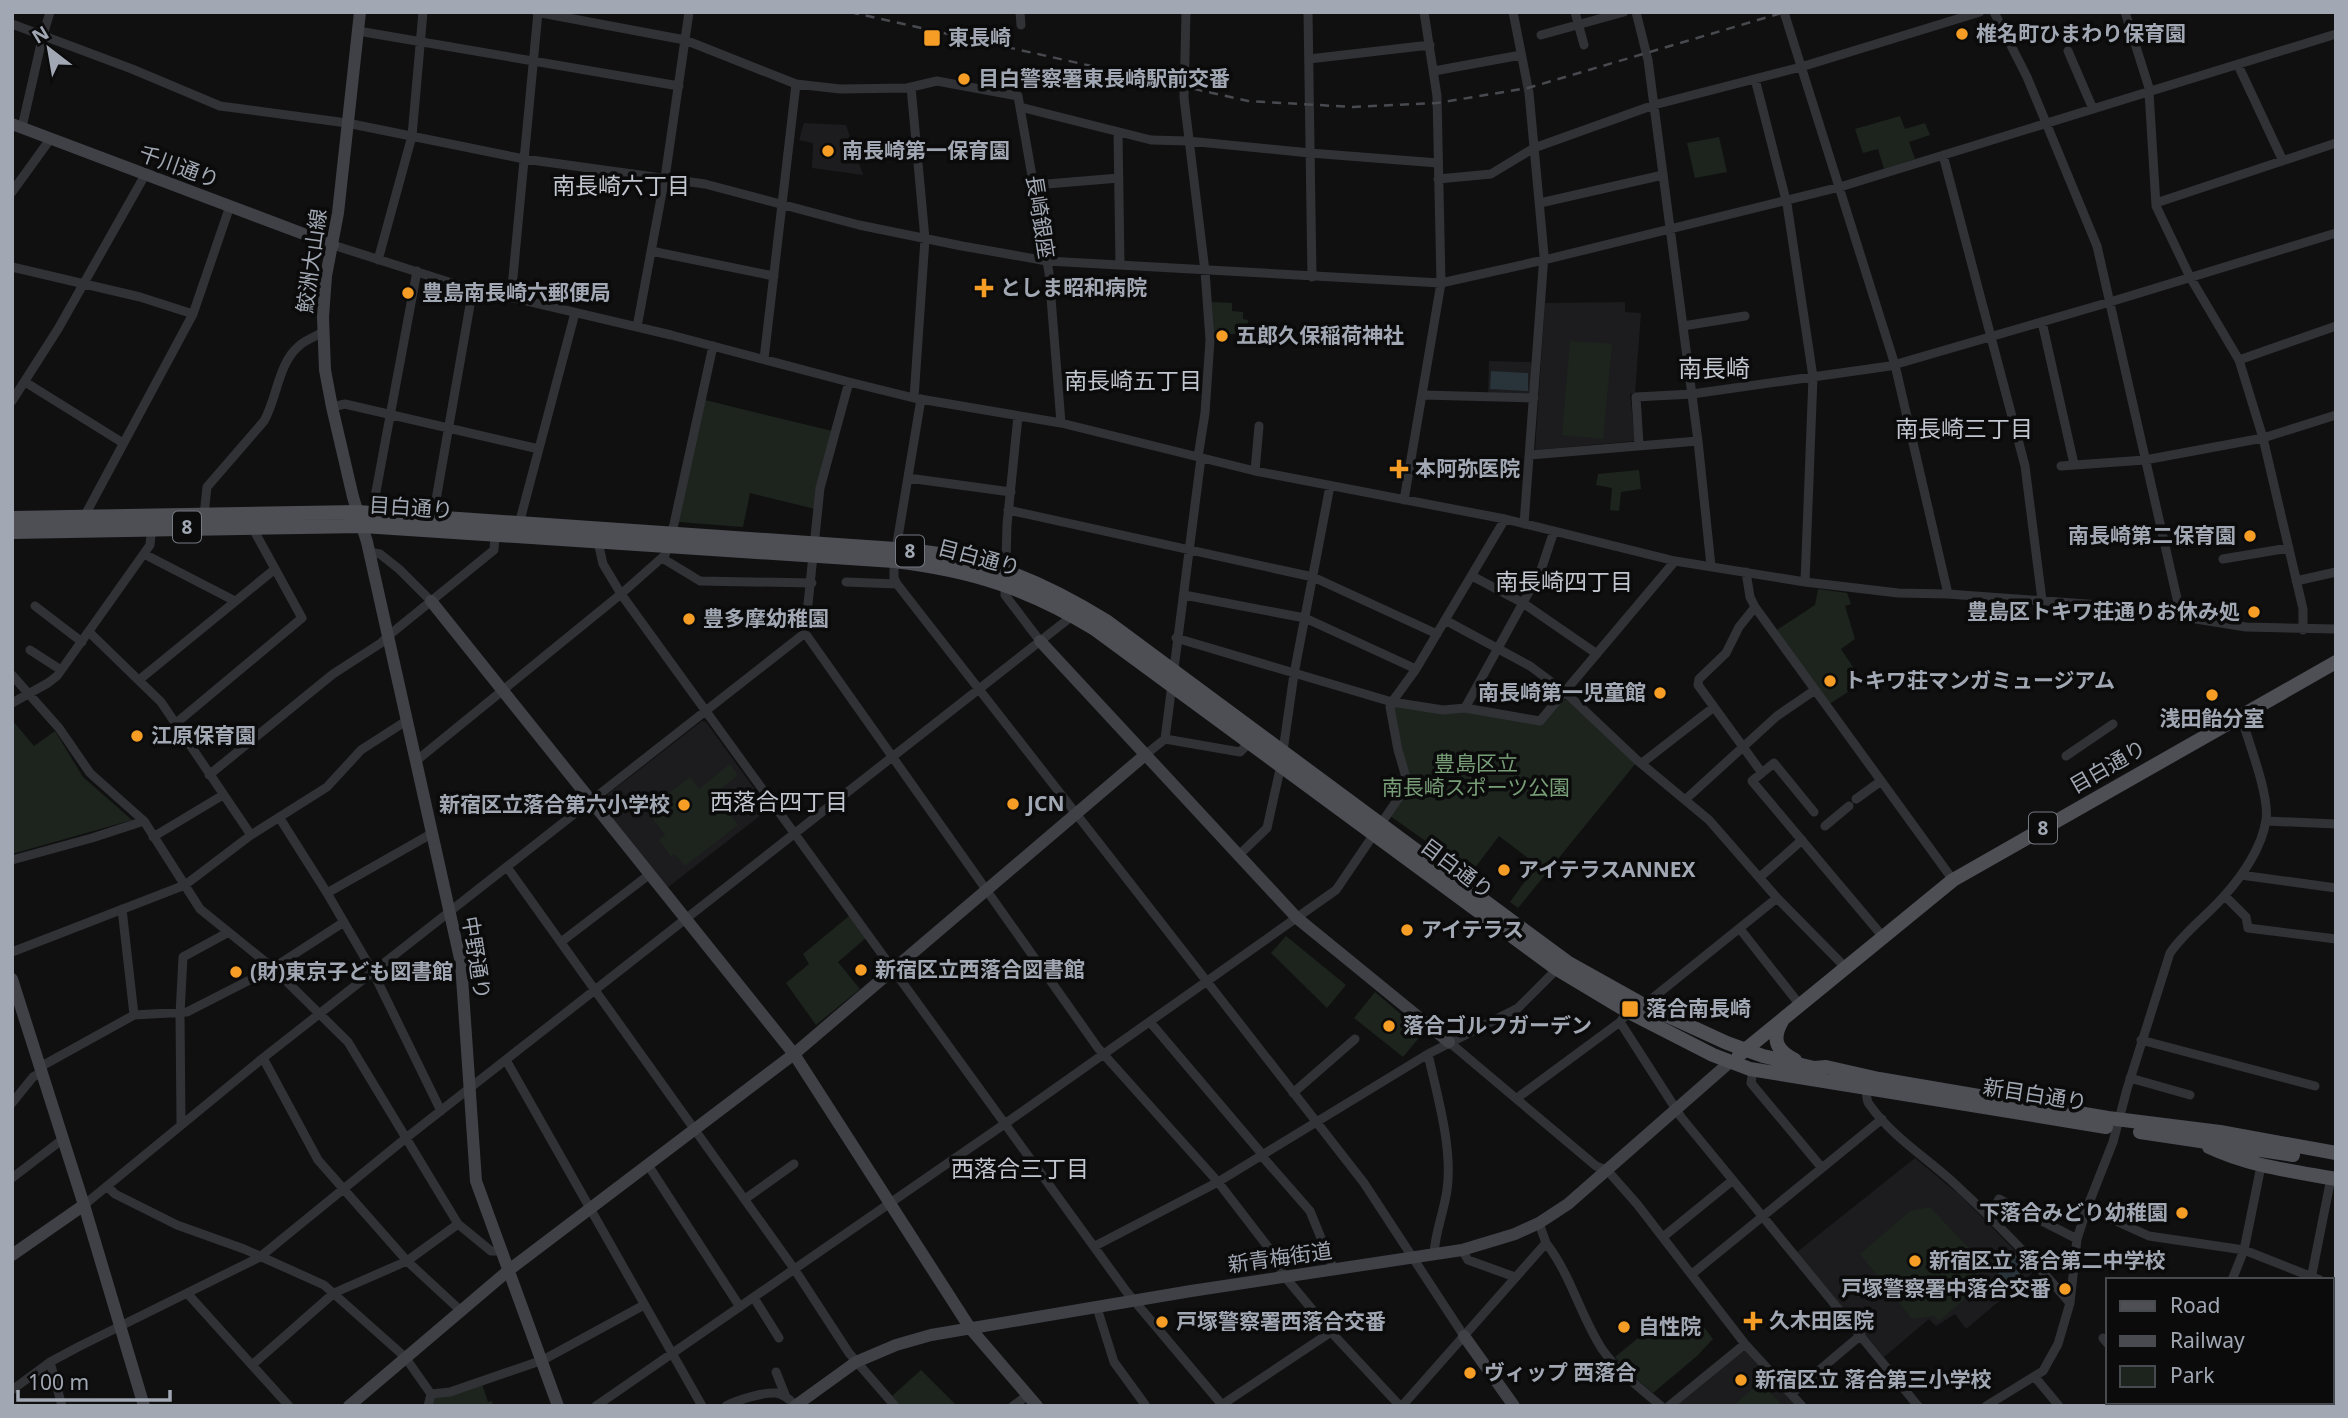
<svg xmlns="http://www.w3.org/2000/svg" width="2348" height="1418" font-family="'Noto Sans','Noto Sans JP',sans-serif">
<rect width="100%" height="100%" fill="#101011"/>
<path fill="#1c1c1e" d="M804,123L846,125L863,175L812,168L813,143L799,140Z
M1625,302V312L1641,313L1635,393L1630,394L1635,441L1535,450L1545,303Z
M1489,361L1530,362L1533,366L1531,395L1488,393Z
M702,721L706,722L769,809L667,888L599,801Z
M1915,1158L1962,1197L2035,1271L1966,1329L1955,1314L1936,1326L1929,1319L1884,1357L1797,1252Z
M1745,1344L1802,1406H1669Z"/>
<path fill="#1c241d" d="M1900,116L1905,129L1925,123L1930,135L1909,142L1915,159L1884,169L1878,149L1863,153L1855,129Z
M1719,137L1727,172L1695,178L1687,143Z
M1212,302L1232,303V311L1243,312V319L1248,320L1247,334H1213Z
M1570,341L1612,344L1603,439L1562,435Z
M705,400L832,431L815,509L750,493L743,527L679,522L676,519Z
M1639,470L1641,489L1621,492L1619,511L1610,510L1612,488L1596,485L1598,474Z
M1818,589L1847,593L1851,604L1845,606L1855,639L1841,649L1863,682L1828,705L1777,630L1815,605Z
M1562,700H1567L1636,763L1518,908L1510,902L1537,865L1499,836L1471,873L1390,816L1411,783L1400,747L1393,707L1470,710L1540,724Z
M12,720L34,746L55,731L83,777L132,820L12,854Z
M730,764L738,775L715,794L738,825L685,866L675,854L671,856L659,840L665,835L646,810L690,777L699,789Z
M849,916L866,938L838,962L860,989L816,1025L786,983L809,964L803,954Z
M1286,936L1346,985L1327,1008L1271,953Z
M1375,992L1423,1033L1403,1057L1354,1018Z
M1930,1207L1986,1266L1971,1281L1973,1292L1939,1321L1934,1316L1912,1319L1860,1254L1910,1211Z
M1698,1319L1713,1339L1697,1356L1653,1393L1624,1368L1615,1357L1660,1320L1676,1335Z
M921,1370L957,1406H901L892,1396Z
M482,1384L488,1402L492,1401L493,1406H431L434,1396Z
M1752,1389L1768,1390L1783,1406H1733Z"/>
<path fill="#29343a" d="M1491,371L1528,373V391L1490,389Z
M2015,1255L2027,1267L2000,1295L1988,1285Z"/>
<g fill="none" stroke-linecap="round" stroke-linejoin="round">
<path stroke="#313236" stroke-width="9" d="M536,12L685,40L796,84L840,89L907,88L937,81L1018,96L1049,273L1061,423
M1020,12L1021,25
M1186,12L1184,98L1205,271L1210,340L1205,413L1198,457
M1308,12L1312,277
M1513,12L1529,93L1544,255L1524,524
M1575,12L1584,45
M1636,12L1648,60L1698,441L1711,566
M1784,12L1895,365L1948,594
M1994,12L2027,77L2097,246L2181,616
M2125,12L2150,91
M12,24L132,69L220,106L347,123L524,159L705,184L859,225L962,246L1047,261L1441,283L1544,260L1840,187L2336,34
M358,31L679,86
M1541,35L1624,12
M2068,51L2093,109
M1309,59L1430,45
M2238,65L2283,161
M1434,71L1521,55
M1755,79L1787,204L1813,377L1805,582
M911,87L925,239L914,398
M2149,92L2156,206L2190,277L2239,360L2263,438L2303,609V630
M1020,107L1151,140L1188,141L1310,153L1438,163
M22,127L43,35L50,12
M1118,132L1120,265
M1943,155L2025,466L2042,600
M1438,179L1491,174L1534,148L1654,105L1801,67L1980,12
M1035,185L1119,178
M12,192L51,138
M1540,203L1663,175
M2156,203L2336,143
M333,245L455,284L671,335L849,382L914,398L1061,423L1255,471L1505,519L1675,561L1805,582L1898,593L1948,594L2114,606L2246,627L2336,629
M651,251L774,276
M378,260L412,136L423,12
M12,267L140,297L193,314
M511,298L538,12
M2042,322L2074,464
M1683,326L1745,316
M637,327L666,171L689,12
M764,359L796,84
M2239,360L2336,326
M25,382L123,443
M1423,395L1534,398
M921,399L894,561V578L897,584L1364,1183L1464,1336
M12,401L58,329L145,175
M332,407L345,404L539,449
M1018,416L1007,525L1005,595L1040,641
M1639,444L1636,397L1692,394L1890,366L2110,302L2336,233
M1530,455L1698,441
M2061,466L2145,460L2263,438L2336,415
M1255,471L1259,426
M908,478L1011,492
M1404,500L1441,283L1437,96L1424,12
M1008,510L1313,577L1437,634
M372,513L417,271
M204,515L207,487L264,421C277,399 278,363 299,346C305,340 315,337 323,332
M84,517L193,314L230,206
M433,517L473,288
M519,524L575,313
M598,542L603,564L621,594L1126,1291L1223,1406
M369,552L380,554L399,569L431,601
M144,554L235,601
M662,558L700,581L812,583
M2223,559L2289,548
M1746,572L1750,597L1755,607L1953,880
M1472,576L1523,603L1597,654
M2296,581L2336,572
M846,582L897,584
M1184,595L1305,618L1416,669
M35,606L82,642
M1755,607L1739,627L1726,653L1699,679L1698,685L1762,773
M1445,620L1530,666L1565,692L1637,760L1709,820L1777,898L1847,969
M89,632L161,702L251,835
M805,633L1098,1048L1218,1182L1268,1247L1285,1277L1331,1332L1400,1406
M1176,638L1392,702L1443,710L1465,708L1540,721L1675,561
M30,650L61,670
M12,675L59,728L90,773L144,821L200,909L273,968L348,1042L458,1224L491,1251H503
M139,680L275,569
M12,703L48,683L57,676L150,545L152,525
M1465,708L1541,570L1554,531
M175,724L302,618L252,527
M1165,739L1240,752L1249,743
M1145,755L1165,739L1201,458
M2066,756L2113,724
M416,761L621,594L665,555L674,524L713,346
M1642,763L1714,707
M209,775L333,674L381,643L388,636L494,550L495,535
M1686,799L1777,716L1815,690
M1856,799L1881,781
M1814,812L1774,763L1752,781L1884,938
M279,817L327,893L373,972L441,1111
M2266,821L2336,824
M1825,826L1849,806
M153,837L223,795
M1239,855L1267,828L1281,765L1294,674L1330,486
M12,860L92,838L144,821
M507,867L795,1270L849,1353L895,1406
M2241,875L2336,888
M1760,877L1802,840
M327,893L431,834
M2225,896L2246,917L2248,928L2336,939
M122,909L134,1015
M1740,929L1800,1005
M561,942L650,874
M12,952L185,885L251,835L327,787L361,750L406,721
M1644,1005L1777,898
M1150,1022L1262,1154
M1620,1022L1681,1117L1918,1406
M2141,1040L2315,1086
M1449,1042L1596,1166L1607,1170L1637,1204L1745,1344L1802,1406
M1428,1054C1437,1095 1453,1148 1447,1190C1444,1212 1435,1232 1434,1254
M263,1058L318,1160L407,1261L460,1310
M506,1060L702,1406
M40,1067L134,1015L187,1012L273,968L344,922
M1753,1070L1751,1083L1822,1168
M2130,1078L2190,1095
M1866,1089C1867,1095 1866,1100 1869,1104C1892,1137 1927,1158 1955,1184C1996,1222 2034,1261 2070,1303
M1293,1093L1355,1039
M1517,1098L1620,1022L1624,1017
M12,1103L33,1077L42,1072
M181,1123L180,1014L183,957L227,933
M1261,1155L1310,1211L1334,1270
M648,1165L740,1307
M12,1178L63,1139
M108,1187L115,1194L177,1225L244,1249L324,1285L405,1357L431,1394
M745,1199L794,1164
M84,1205L263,1058L805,633L820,488L849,382
M2087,1208L2149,1236L2244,1250L2320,1280
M1989,1218L1999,1199L2077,1239
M1663,1237L1733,1180
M1546,1243C1571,1275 1580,1315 1602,1349C1618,1372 1640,1388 1661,1406
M1095,1246L1218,1182L1428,1054L1518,1008L1557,969
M1462,1250L1468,1260L1515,1277
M1692,1274L1882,1119
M2311,1279L2331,1178
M2232,1280L2244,1250L2261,1166
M2332,1285L2336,1286
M187,1293L289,1406
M754,1298L779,1338
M1097,1308L1114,1362L1146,1406
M2103,1338L2108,1344
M50,1362L62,1406
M252,1365L334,1293L407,1261L458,1224
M776,1372L786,1397
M2035,1377L2059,1406
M2332,1388L2336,1381
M12,1390L50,1362L80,1346L260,1257L406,1138L1076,613
M431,1394L450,1392L543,1360L644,1305
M1791,1394L1861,1335
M2168,1402L2172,1406
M428,1406L431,1394
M596,1406L1006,1123L1336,890L1408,784L1398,750L1390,707L1392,702L1416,669L1505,519
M726,1406C737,1400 764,1392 776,1393C784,1394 790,1400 795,1405
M1013,1406L1028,1395
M1220,1406L1331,1332
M1402,1406L1546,1243L1539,1223
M1669,1406L1745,1344
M1986,1406L2043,1371L2058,1344L2070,1303L2077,1239L2087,1208L2113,1142L2127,1089L2170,953C2185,931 2208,915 2225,895C2243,875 2262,847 2266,820C2270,796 2248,741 2241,716
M2248,1406L2250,1402
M2324,1406L2325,1402"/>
<path stroke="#3f4146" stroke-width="12" d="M360,12L338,213L326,276L323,317L325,370L332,407L353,497L367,542L461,963L476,1181L558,1406
M12,124L333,245
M431,601L794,1054L970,1328L1037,1406
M1040,641L1297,918L1449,1042
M12,979L84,1205L144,1406
M12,1255L84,1205
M1464,1336L1514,1406
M349,1406L509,1270L794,1054L1145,755
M795,1406L856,1362L896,1345L931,1335L1191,1291L1462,1250L1515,1234L1539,1223L1568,1204L1730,1062"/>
<path stroke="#4d4f55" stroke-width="14" d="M12,518L358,512L896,549C914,551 933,552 950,556C1007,566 1058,591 1106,621L1567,962L1644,1005L1727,1043L1763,1056L1814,1068L1826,1067L1879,1079L2108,1118L2220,1132L2336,1153
M12,532L363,526L894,561C971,570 1028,588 1095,629L1557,969L1627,1011L1713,1055L1750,1069L2106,1127
M1782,1021C1771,1040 1777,1051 1795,1060
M1739,1055L1953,880L2336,662
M2140,1132L2293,1155
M2209,1147C2249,1166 2292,1171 2336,1179"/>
<path stroke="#484a4f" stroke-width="2.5" stroke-dasharray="9 7" stroke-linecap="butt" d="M850,12L1248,101L1353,107L1437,103L1528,88L1785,12"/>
</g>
<g fill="#f59d24" stroke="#0b0b0c" stroke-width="2.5">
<circle cx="1962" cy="34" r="7"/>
<rect x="923" y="29" width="18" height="18" rx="3.5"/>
<circle cx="964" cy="79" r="7"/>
<circle cx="828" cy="151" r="7"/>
<path d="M980.5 277.5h7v7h7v7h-7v7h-7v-7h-7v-7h7z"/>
<circle cx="408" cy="293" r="7"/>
<circle cx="1222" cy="336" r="7"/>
<path d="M1395.5 458.5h7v7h7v7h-7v7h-7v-7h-7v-7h7z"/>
<circle cx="2250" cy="536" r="7"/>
<circle cx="2254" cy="612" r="7"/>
<circle cx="689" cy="619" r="7"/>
<circle cx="1830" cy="681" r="7"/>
<circle cx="1660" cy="693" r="7"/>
<circle cx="2212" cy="695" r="7"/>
<circle cx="137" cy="736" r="7"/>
<circle cx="1013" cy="804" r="7"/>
<circle cx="684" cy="805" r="7"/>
<circle cx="1504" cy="870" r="7"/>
<circle cx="1407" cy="930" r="7"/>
<circle cx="861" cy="970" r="7"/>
<circle cx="236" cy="972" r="7"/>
<rect x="1621" y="1000" width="18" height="18" rx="3.5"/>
<circle cx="1389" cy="1026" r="7"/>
<circle cx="2182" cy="1213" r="7"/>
<circle cx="1915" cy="1261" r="7"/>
<circle cx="2065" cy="1289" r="7"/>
<path d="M1749.5 1310.5h7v7h7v7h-7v7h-7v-7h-7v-7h7z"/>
<circle cx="1162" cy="1322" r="7"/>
<circle cx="1624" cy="1327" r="7"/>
<circle cx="1470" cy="1373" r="7"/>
<circle cx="1741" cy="1380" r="7"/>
</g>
<g text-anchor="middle" stroke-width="7" stroke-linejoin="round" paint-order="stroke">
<g fill="#0b0b0c" stroke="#747981" stroke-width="2">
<rect x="173" y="511.5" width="28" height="31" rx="5"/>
<rect x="896" y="535.5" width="28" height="31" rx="5"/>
<rect x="2029" y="812.5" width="28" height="31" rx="5"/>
</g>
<g font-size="19" font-weight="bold" fill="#a1a8b3">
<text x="187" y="534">8</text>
<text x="910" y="558">8</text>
<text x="2043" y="835">8</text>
</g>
<g font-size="21" font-weight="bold" fill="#a1a8b3" stroke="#0b0b0c" text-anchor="start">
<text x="1976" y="41">椎名町ひまわり保育園</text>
<text x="948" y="45">東長崎</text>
<text x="978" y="86">目白警察署東長崎駅前交番</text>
<text x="842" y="158">南長崎第一保育園</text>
<text x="1000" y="295">としま昭和病院</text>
<text x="422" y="300">豊島南長崎六郵便局</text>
<text x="1236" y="343">五郎久保稲荷神社</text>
<text x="1415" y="476">本阿弥医院</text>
<text x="2236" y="543" text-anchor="end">南長崎第二保育園</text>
<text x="2240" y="619" text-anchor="end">豊島区トキワ荘通りお休み処</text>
<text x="703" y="626">豊多摩幼稚園</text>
<text x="1844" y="688">トキワ荘マンガミュージアム</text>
<text x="1646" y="700" text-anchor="end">南長崎第一児童館</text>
<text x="2212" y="726" text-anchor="middle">浅田飴分室</text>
<text x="151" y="743">江原保育園</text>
<text x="1027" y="811">JCN</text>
<text x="670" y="812" text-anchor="end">新宿区立落合第六小学校</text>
<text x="1518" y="877">アイテラスANNEX</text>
<text x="1421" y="937">アイテラス</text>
<text x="875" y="977">新宿区立西落合図書館</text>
<text x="250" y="979">(財)東京子ども図書館</text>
<text x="1646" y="1016">落合南長崎</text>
<text x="1403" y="1033">落合ゴルフガーデン</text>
<text x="2168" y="1220" text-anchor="end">下落合みどり幼稚園</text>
<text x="1929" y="1268">新宿区立 落合第二中学校</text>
<text x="2051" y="1296" text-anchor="end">戸塚警察署中落合交番</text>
<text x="1769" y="1328">久木田医院</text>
<text x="1176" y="1329">戸塚警察署西落合交番</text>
<text x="1638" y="1334">自性院</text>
<text x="1484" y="1380">ヴィップ 西落合</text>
<text x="1755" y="1387">新宿区立 落合第三小学校</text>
</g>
<g font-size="21" fill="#a1a8b3" stroke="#0b0b0c">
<text transform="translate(179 167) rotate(20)" y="7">千川通り</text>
<text transform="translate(1040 217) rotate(81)" y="7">長崎銀座</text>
<text transform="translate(312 261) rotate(-82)" y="7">鮫洲大山線</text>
<text transform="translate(411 508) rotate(4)" y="7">目白通り</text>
<text transform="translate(979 558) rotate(15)" y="7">目白通り</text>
<text transform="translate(2108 767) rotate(-30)" y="7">目白通り</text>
<text transform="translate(1457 869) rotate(37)" y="7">目白通り</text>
<text transform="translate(476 958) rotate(81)" y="7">中野通り</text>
<text transform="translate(2035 1095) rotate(9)" y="7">新目白通り</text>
<text transform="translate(1280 1258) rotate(-8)" y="7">新青梅街道</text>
</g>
<g font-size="21" fill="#789e77" stroke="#0b0b0c">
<text x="1476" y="771">豊島区立<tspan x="1476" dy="24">南長崎スポーツ公園</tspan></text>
</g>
<g font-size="23" fill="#c2c6cf" stroke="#0b0b0c">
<text x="621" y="194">南長崎六丁目</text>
<text x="1133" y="389">南長崎五丁目</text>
<text x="1964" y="437">南長崎三丁目</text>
<text x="1564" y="590">南長崎四丁目</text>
<text x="779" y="810">西落合四丁目</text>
<text x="1020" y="1177">西落合三丁目</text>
</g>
<g font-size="24" fill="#c2c6cf" stroke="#0b0b0c">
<text x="1714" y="377">南長崎</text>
</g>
</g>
<rect width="2348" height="1418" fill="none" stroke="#a1a8b3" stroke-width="28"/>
<rect x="2106" y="1278" width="228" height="126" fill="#0b0b0c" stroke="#474a4f" stroke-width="2"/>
<rect x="2120" y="1301" width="35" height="10" fill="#4d4f55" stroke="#474a4f" stroke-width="2"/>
<text x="2170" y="1313" font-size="21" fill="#a1a8b3">Road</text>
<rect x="2120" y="1336" width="35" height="10" fill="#484a4f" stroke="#474a4f" stroke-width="2"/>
<text x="2170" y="1348" font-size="21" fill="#a1a8b3">Railway</text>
<rect x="2120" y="1366" width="35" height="21" fill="#1c241d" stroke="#474a4f" stroke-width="2"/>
<text x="2170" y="1383" font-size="21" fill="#a1a8b3">Park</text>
<g transform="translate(49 49) rotate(329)" stroke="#0b0b0c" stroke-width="5" paint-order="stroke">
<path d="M0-5L12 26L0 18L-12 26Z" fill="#a1a8b3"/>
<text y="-10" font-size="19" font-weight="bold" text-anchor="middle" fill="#a1a8b3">N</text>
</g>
<path d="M18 1390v10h152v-10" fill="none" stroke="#a1a8b3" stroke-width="3.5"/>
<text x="28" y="1390" font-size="21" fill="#a1a8b3" stroke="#0b0b0c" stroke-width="5" paint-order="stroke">100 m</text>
</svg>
